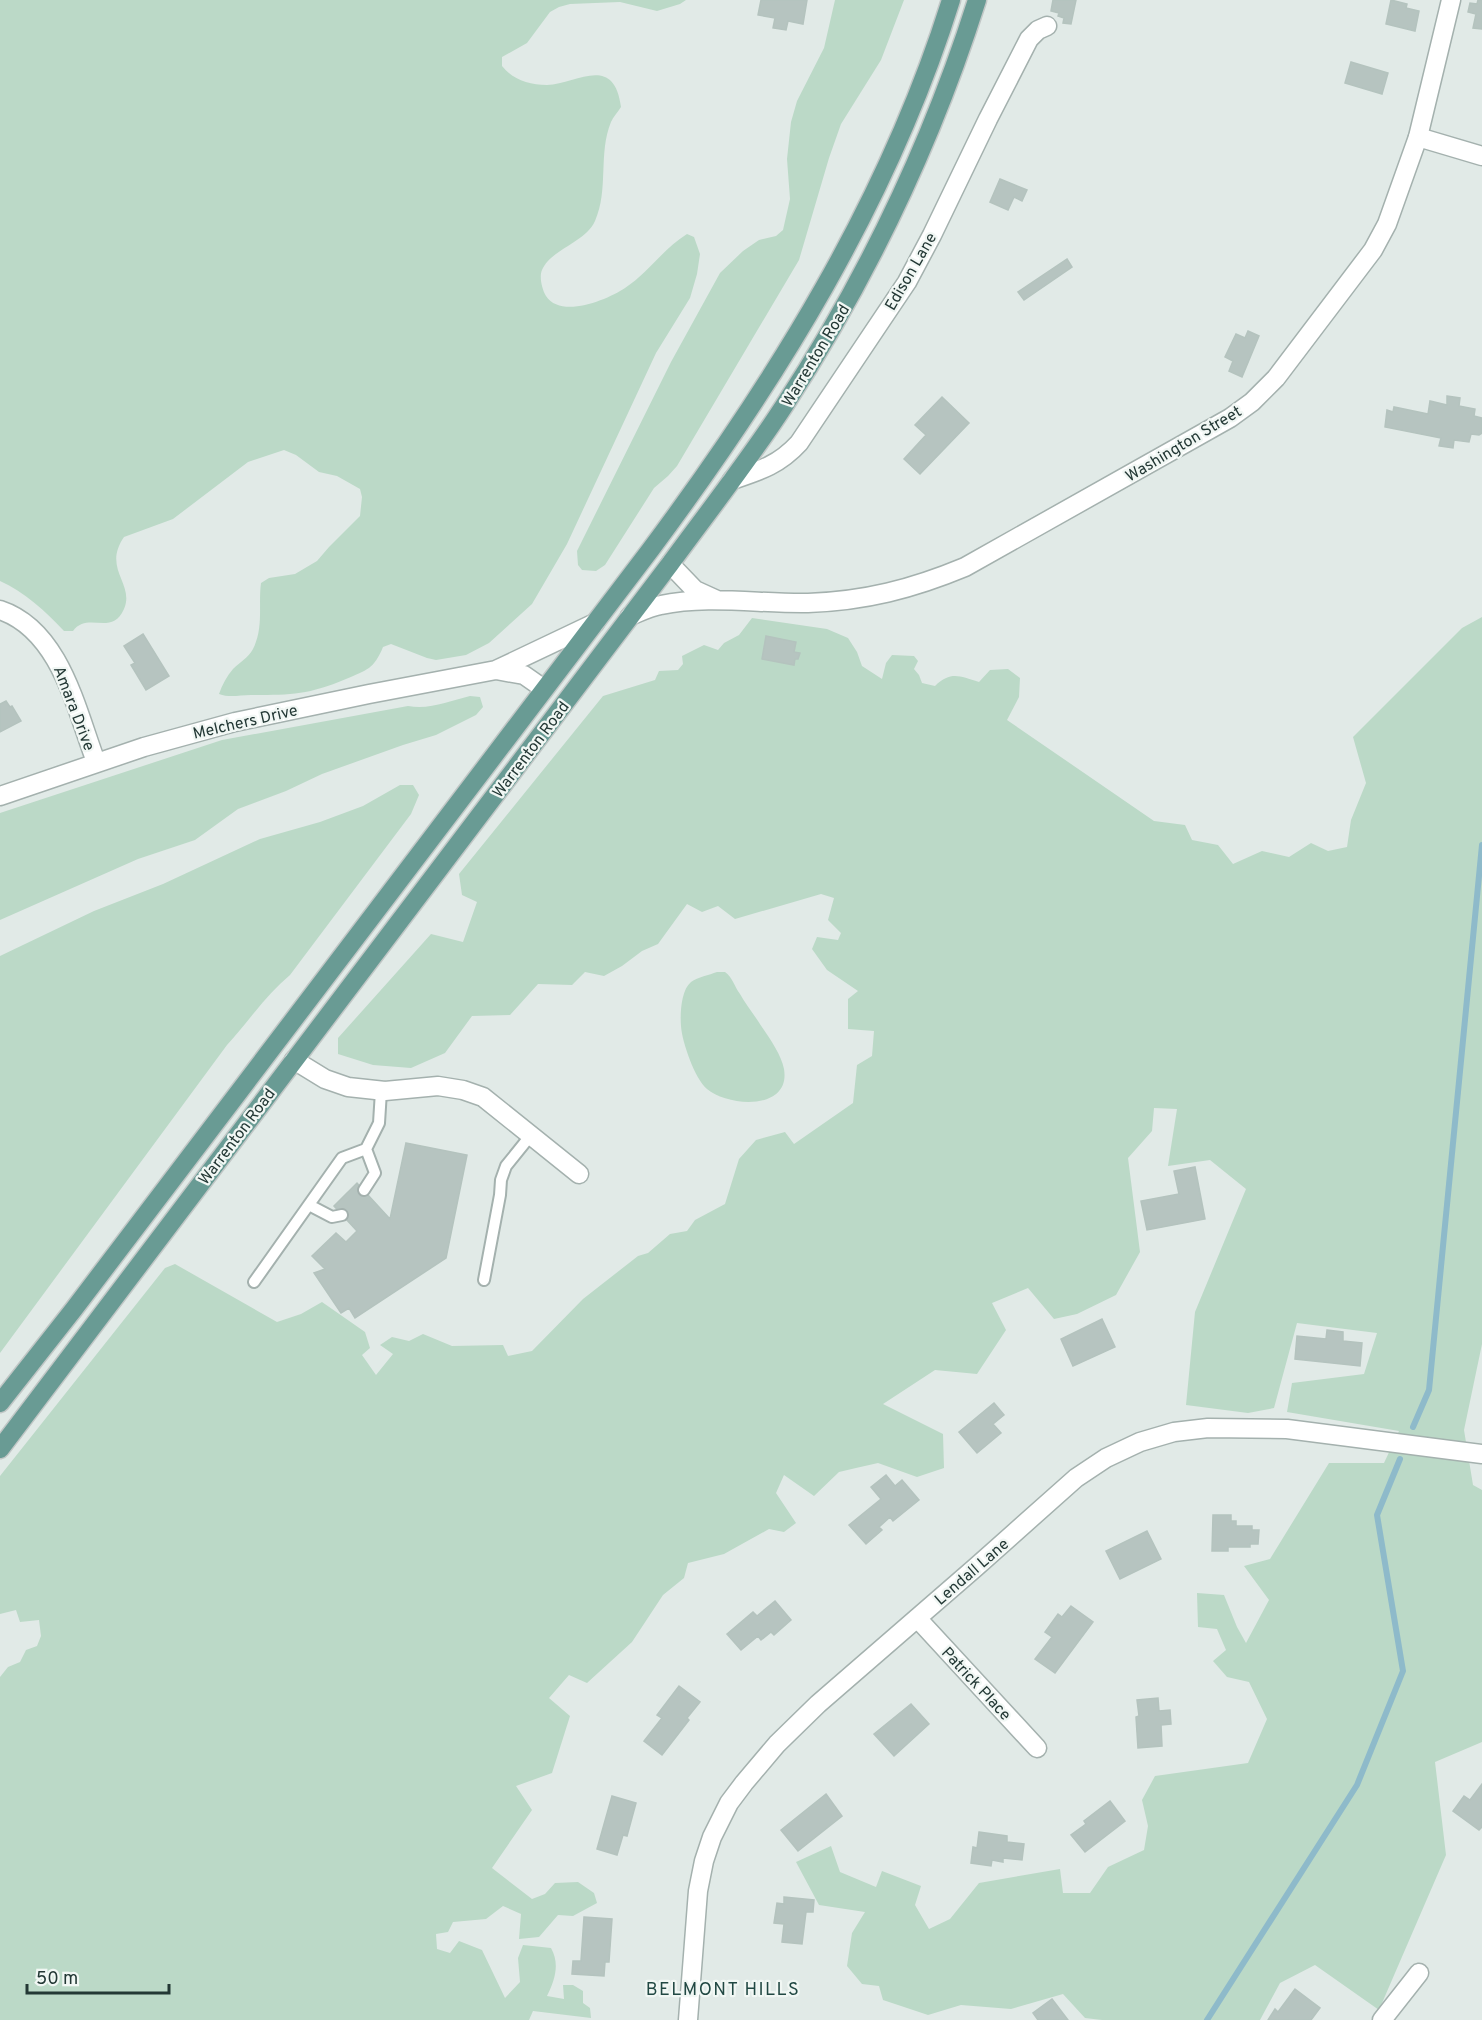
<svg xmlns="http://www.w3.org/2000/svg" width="1482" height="2020" font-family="Overpass,sans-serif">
<rect width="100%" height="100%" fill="#e1eae7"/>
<path fill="#bbd9c7" d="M0,0H686L680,4L657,11L620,2L570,4L559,7L550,12L527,43L502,57V66C513,80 529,85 547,85C576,84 614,53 621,107C618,112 613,117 611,122C598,153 609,190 595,221C585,243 551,249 542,270C539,277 542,289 546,296C561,319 607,300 625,288C648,273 663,249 687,234L694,237L700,254L697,274L690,298L656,353L567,544L532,604L489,643L466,655L436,660L427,658L391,644L383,647C374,669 367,670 346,679C308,695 291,695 251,695C239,695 230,698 219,694C222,685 227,676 233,669C240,662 248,658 253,649C264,627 258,605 261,583L269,578L295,574L317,561L329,547L360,516L362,497L360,489L337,476L319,472L296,455L284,450L248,462L173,519L124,537C102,569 135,584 124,609C112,637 88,611 73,631H64C45,611 25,592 0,581Z
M835,0H904L881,60L841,124L829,158L799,260L677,466L668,476L654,488L605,565L596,571L582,570L578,565L577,551L671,362L720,273L743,251L759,240L776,236L783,230L790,199L787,159L791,122L797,101L824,48Z
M1482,617V1344L1464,1430L1473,1485L1482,1490V1742L1435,1762L1446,1855L1379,2010L1315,1965L1280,1983L1260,2020H1102L1085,2018L1063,1994L1011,2009L961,2005L928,2015L883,2000L879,1986L862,1984L847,1966L852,1933L865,1912L819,1905L796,1862L831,1846L840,1872L876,1887L882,1871L921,1886L915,1905L929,1929L950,1919L979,1883L1060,1869L1063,1893H1090L1108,1867L1144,1850L1148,1826L1142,1800L1155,1776L1248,1763L1267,1719L1249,1682L1227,1677L1213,1661L1226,1650L1217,1629L1198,1627L1197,1593L1224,1595L1237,1627L1246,1643L1269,1600L1244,1566L1270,1559L1329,1463H1384L1399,1431L1287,1412L1292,1383L1364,1374L1377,1333L1297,1323L1274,1408L1248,1413L1186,1405L1195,1312L1246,1189L1210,1160L1168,1166L1177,1109L1154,1108L1152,1131L1128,1158L1140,1252L1116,1295L1077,1314L1054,1319L1028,1288L992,1303L1006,1330L977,1374L935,1370L883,1404L943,1434L944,1468L917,1477L878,1463L856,1468L839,1472L814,1496L784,1475L776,1493L796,1523L784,1532L769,1529L724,1554L688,1563L684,1578L663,1595L632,1642L587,1683L569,1675L549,1698L570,1716L552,1773L516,1786L532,1810L492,1868L532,1899L545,1894L555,1883L578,1882L594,1893L597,1903L573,1916L558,1915L539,1937L519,1939L521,1914L503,1906L486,1919L453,1922L448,1932L436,1934L437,1949L450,1953L459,1941L482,1950L505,1998L520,1982L518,1958L523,1945L551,1948C560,1964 555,1980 547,1996L564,1999L563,1985H573L583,1991V2003L590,2008L591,2018L533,2011L529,2020H0V1677L8,1667L20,1662L26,1650L37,1646L41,1636L39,1620L20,1622L16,1610L0,1614V1476L165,1268L175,1264L277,1322L301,1314L322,1302L365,1332L370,1348L362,1355L376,1375L393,1354L380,1345L392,1337L409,1341L423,1334L452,1346L503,1345L508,1356L532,1351L583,1299L638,1256L648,1253L670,1234L687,1231L695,1220L725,1204L739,1159L756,1140L785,1132L794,1144L853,1103L857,1065L872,1056L874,1031L848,1029V999L858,991L827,970L812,949L817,937L838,940L841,933L828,920L834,898L821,894L735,919L718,906L702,912L687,904L658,944L642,951L622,966L604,976L585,972L572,985L538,984L510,1015L472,1016L445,1053L411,1068L373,1065L338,1054V1038L431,934L463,942L477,902L462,895L459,874L603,696L655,680L659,671L678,670L683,664L682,656L704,645L718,650L724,643L739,635L752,618L827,629L848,638L857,652L862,666L882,679L886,663L892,655L914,656L918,661L914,669L919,675L922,683L935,686C951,671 959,676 979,682L990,670L1008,669L1020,678L1019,697L1007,720L1154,821L1185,825L1192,840L1218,845L1233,864L1262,851L1289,857L1311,843L1328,851L1347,847L1351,820L1366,783L1353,737L1462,628Z
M470,696L480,697L483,707L476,715L436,735L403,745L322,774L286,791L238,809L195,840L138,859L0,920V813L222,740L408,706C430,710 449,701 470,696Z
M400,785H413L419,795L411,814L290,975C266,995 248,1022 227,1045L0,1353V956L94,911L163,884L260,839L320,822L363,806Z
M717,972H725C733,978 734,986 740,994C745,1003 752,1012 758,1021C767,1035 781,1053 784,1069C791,1111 728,1107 707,1089C695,1079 682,1042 681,1026C680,1014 681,990 691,982C698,977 709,975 717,972Z"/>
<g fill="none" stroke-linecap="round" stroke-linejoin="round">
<path stroke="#8ebaca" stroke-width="6" d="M1413,1427L1429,1390L1482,845
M1207,2020L1357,1785L1403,1671L1377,1515L1400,1459"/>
</g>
<path fill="#b6c4c0" stroke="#b4c3be" stroke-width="1.5" d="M761,0H807L803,24L788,21L786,30L773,28L775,18L758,15Z
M1053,0H1076L1071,24L1063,23L1064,18L1058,16L1059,13L1051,11Z
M1391,0L1407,4L1406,8L1419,11L1415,31L1386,24Z
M1478,0H1482V29L1473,28L1476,14L1468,12L1470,3L1477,4Z
M1351,62L1388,73L1382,94L1345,83Z
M1000,179L1027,190L1022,201L1014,197L1008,210L990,202Z
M1067,259L1072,267L1024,300L1018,292Z
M1248,331L1259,336L1242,377L1229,371L1233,361L1225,357L1236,334L1245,338Z
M1447,396L1460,398L1459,406L1475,409L1474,416L1482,418V433L1479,435L1471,434L1469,442L1454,440L1453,448L1439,446L1441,438L1385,427L1387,410L1393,412L1394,407L1428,414L1430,401L1447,405Z
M942,397L969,423L920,474L904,459L926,435L915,425Z
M143,634L169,676L146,690L131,665L135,663L124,646Z
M766,636L796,642L794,652L800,653L798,659H795L794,665L762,659Z
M6,701L10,707L12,706L21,721L0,732V704Z
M406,1143L467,1155L446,1258L355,1318L349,1308L341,1313L314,1273L325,1269L312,1256L336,1233L346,1242L357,1231L334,1206L357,1183L390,1219Z
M1195,1167L1205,1219L1147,1230L1141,1201L1179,1194L1174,1171Z
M1102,1319L1115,1347L1073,1366L1061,1339Z
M1327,1330L1343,1332V1341L1362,1343L1360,1366L1295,1359L1297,1336L1326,1339Z
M994,1403L1004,1415L993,1424L1001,1433L977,1453L959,1432Z
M886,1475L895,1486L902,1480L919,1500L893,1521L890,1517L879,1527L882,1530L866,1544L849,1525L881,1499L871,1487Z
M1213,1515H1231V1521H1236V1526H1252V1530H1259L1258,1544H1250V1547H1228V1551H1212Z
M1147,1531L1161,1559L1120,1579L1106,1551Z
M775,1601L791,1620L774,1635L771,1632L761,1640L758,1636L741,1650L727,1634L753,1612L757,1616Z
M1071,1606L1093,1622L1055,1673L1035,1659L1052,1637L1045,1632L1058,1614L1062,1617Z
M679,1686L700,1702L687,1718L689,1720L662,1755L644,1741L662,1718L657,1715Z
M1158,1698L1159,1711L1170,1710L1171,1724L1161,1725L1162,1746L1138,1748L1136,1717L1139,1716L1137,1700Z
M911,1704L929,1724L894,1756L874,1734Z
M1482,1784V1827L1479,1830L1453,1811L1464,1796L1470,1800Z
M826,1794L842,1816L798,1851L781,1830Z
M612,1796L636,1803L627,1836L623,1835L617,1855L597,1849Z
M1110,1801L1125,1821L1085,1852L1071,1835L1086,1824L1084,1821Z
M979,1832L1007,1836V1842L1024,1844L1022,1860L1003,1858V1862L992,1860L991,1866L971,1863L973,1847L977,1848Z
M784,1897L814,1900L813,1912H806L802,1944L782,1942L784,1924L774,1923L777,1903L784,1904Z
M584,1917L612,1919L609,1962H605L604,1976L572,1974L573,1961H581Z
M1295,1989L1320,2008L1311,2020H1268L1275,2009L1278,2012Z
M1052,1999L1068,2020H1038L1033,2013Z"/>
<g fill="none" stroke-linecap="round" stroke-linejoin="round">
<defs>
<path id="service" d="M364,1190L375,1173L366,1149
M309,1205L332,1217L342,1215
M484,1280L500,1195L501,1180L506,1166L531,1135
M254,1282L342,1158L366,1149L379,1123L381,1091"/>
<path id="minor" d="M1418,137L1482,156
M732,480C759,471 779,465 799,443L907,282L932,235L988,119L1029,39L1038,30L1047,26
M0,610C60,630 76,709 96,762
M496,670L524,675L544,689
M0,796L144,747L235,722L369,694L496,670L595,623
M294,1060L325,1079L348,1087L385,1091L438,1086L463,1090L483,1097L579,1174
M917,1618L1037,1748
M688,2020L698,1891L704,1861L712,1837L729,1803L744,1783L777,1744L818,1704L976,1567L1076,1478L1106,1458L1140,1442L1174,1432L1208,1428L1287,1429L1482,1454
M1382,2020L1419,1973"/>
<path id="tertiary" d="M670,564L695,590L717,600
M630,616C640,612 650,607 661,605C706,595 762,604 808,603C865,601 912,589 965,567L1230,418L1252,402L1276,378L1373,250L1387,224L1418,137L1451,0"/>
<path id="primary" d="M0,1403L74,1309L651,549C776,381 888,202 951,0
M0,1449L670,564C708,512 749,460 784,406C866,280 932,142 977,0"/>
</defs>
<use href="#service" stroke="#a4b1ae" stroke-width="14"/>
<use href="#minor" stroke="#a4b1ae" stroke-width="21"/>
<use href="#tertiary" stroke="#a4b1ae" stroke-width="21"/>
<use href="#primary" stroke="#c1c7c6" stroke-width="21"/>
<use href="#service" stroke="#fff" stroke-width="10"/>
<use href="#minor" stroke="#fff" stroke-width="18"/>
<use href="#tertiary" stroke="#fff" stroke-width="18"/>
<use href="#primary" stroke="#699b94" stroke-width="18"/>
</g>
<g text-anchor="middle" stroke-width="4.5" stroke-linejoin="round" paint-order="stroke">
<g font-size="16" fill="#233835" stroke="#f1f7f4">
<text transform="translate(910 271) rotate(-60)" y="6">Edison Lane</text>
<text transform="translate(815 355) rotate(-59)" y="6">Warrenton Road</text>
<text transform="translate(1183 443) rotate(-31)" y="6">Washington Street</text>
<text transform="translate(75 708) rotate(69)" y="6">Amara Drive</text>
<text transform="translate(245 721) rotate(-13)" y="6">Melchers Drive</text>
<text transform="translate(530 749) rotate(-53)" y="6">Warrenton Road</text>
<text transform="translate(236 1136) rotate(-53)" y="6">Warrenton Road</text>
<text transform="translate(971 1571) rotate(-41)" y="6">Lendall Lane</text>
<text transform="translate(977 1683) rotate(47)" y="6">Patrick Place</text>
</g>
<g font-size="18" letter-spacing="1.5" fill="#214843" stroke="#f1f7f4">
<text x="723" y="1995">BELMONT HILLS</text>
</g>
</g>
<path d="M27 1984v9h142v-9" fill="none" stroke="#233835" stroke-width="3"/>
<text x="36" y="1984" font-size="18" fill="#233835" stroke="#f1f7f4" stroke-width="4.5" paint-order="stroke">50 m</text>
</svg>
